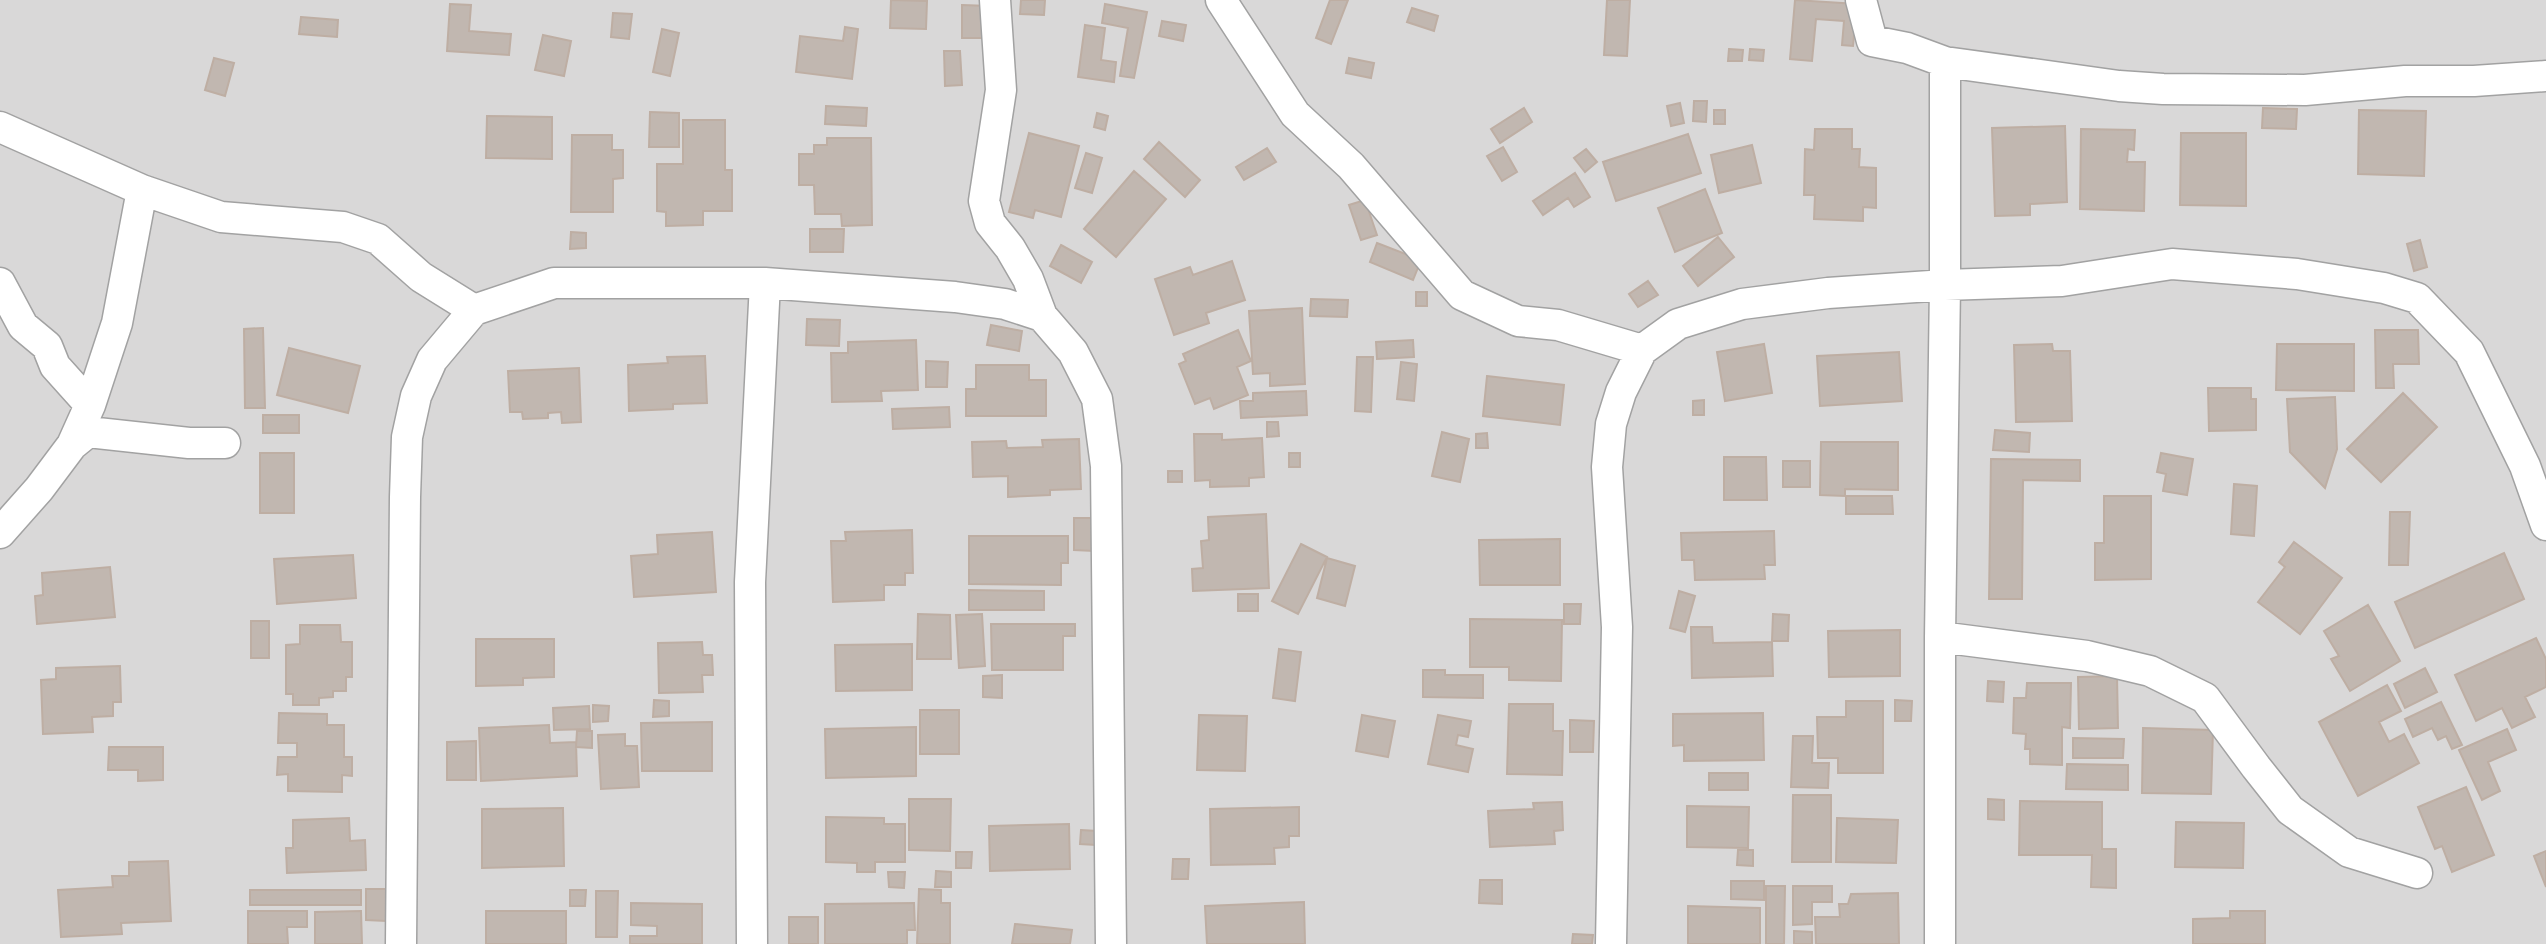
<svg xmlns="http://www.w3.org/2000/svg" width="2546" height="944" font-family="Overpass,sans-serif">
<rect width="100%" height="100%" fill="#ede8e0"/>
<path fill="#d9d8d8" d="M0,0H2546V944H0Z"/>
<path fill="#c1b7b0" stroke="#beaea3" stroke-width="2" d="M891,0L927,1L926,29L890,28Z
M1021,0H1045L1044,15L1020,14Z
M1330,0H1348L1331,44L1316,38Z
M1607,0H1630L1627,56L1604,55Z
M1795,0L1857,4L1853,46L1842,45L1844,21L1816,19L1812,61L1790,59Z
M450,4L471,5L469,31L511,34L509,55L447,51Z
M1105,4L1147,12L1134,78L1120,76L1128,28L1102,23Z
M962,5L990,6V38H962Z
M1412,8L1438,16L1434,31L1407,22Z
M613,13L632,14L629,39L611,37Z
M301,17L338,20L337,37L299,34Z
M1162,21L1186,25L1183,41L1159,36Z
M1085,25L1105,28L1101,60L1116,62L1114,82L1078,77Z
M845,27L858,29L852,79L796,72L800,36L843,41Z
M662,29L679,33L670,76L653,72Z
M543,35L571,41L564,76L535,70Z
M1729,49L1743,50L1742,61H1728Z
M1750,49L1764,50L1763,61L1749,60Z
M944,51H960L962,85L945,86Z
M214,58L234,63L225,96L205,90Z
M1349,58L1374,63L1371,78L1346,73Z
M1694,101H1707L1706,122L1693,121Z
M1680,103L1684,123L1671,126L1667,106Z
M826,106L867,108L866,126L825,124Z
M1524,108L1532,122L1500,143L1491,129Z
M2263,108L2297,109L2296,129L2262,128Z
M1714,110H1725V124H1714Z
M2359,110L2426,111L2424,176L2358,174Z
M650,112L679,113V147H649Z
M1097,113L1108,116L1105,130L1094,127Z
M487,116L552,117V159L486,158Z
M683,120H725V170H732V211H703V225L666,226V212L657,211V164H683Z
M2065,126L2067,202L2030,204V215L1995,216L1992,128Z
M1815,129H1852V149H1860L1859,167L1876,168V208L1863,207V221L1814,219L1815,195H1804L1805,149L1814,150Z
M2081,129L2135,130L2134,150L2128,149L2127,162H2145L2144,211L2080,209Z
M1029,133L1079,146L1061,217L1035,210L1033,218L1009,212Z
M2181,133H2246V206L2180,205Z
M1688,134L1701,173L1616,201L1603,162Z
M572,135H612V150H623V178L613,179V212H571Z
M827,138H871L872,225L842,226L841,214H815L814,185H799V154H814V145H827Z
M1159,142L1200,180L1185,197L1144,159Z
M1752,145L1761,183L1719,193L1711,155Z
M1503,147L1517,172L1502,181L1487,156Z
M1267,148L1276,162L1244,180L1236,167Z
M1586,149L1597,162L1585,172L1574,158Z
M1086,153L1102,158L1092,193L1075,188Z
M1134,171L1166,199L1116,257L1084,229Z
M1575,173L1590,197L1574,207L1568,198L1543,215L1533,201Z
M1705,189L1722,233L1675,252L1658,208Z
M1365,200L1377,235L1361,240L1349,205Z
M810,229H844L843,252H810Z
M571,232L586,233V248L570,249Z
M1718,237L1734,257L1698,286L1683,266Z
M2420,240L2427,267L2414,271L2407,244Z
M1377,243L1421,260L1413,280L1370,262Z
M1061,245L1092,262L1081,283L1050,266Z
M1232,261L1245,300L1206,313L1209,323L1174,335L1155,279L1190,267L1193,275Z
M1648,281L1658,295L1638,307L1629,294Z
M1416,292H1427V306H1416Z
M1311,299L1348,300L1347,317L1310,316Z
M1302,308L1305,384L1270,386V373L1253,374L1249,311Z
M807,319L840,320L839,346L806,345Z
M991,325L1022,331L1019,351L987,345Z
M263,328L265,408H245L244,329Z
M1238,330L1251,361L1237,367L1248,395L1214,409L1210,398L1195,404L1179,364L1186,361L1183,354Z
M2375,330H2418L2419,364H2393L2394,388H2376Z
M916,340L918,390L881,391L882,401L832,402L831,353H848V342Z
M1413,340L1414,357L1377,359L1376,342Z
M1764,344L1772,393L1725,401L1717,352Z
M2052,344L2053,351H2070L2072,421L2016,422L2014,345Z
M2277,344H2354V391L2276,390Z
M289,348L360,366L348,413L277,395Z
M1899,352L1902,401L1820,406L1817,356Z
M705,356L707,403L673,404V409L629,411L628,365L668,363L667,357Z
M1357,357H1373L1371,412L1355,411Z
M926,361L948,362L947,387H926Z
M1401,362L1417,364L1414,401L1397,399Z
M976,365H1029V380H1046V416H966V389H976Z
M579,368L581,422L562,423L561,412L548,413V418L523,419L522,412H510L508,371Z
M1487,376L1564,385L1560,425L1483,416Z
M2208,388H2251V399H2256V430L2209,431Z
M1306,391L1307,415L1241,418L1240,401H1253V393Z
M2403,393L2437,427L2381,482L2347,449Z
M2335,397L2337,449L2325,488L2290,452L2287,399Z
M1704,400V415H1693V401Z
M949,407L950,427L893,429L892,409Z
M263,415H299V433H263Z
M1267,422H1278L1279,436L1267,437Z
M1995,430L2030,433L2029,452L1993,450Z
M1442,432L1469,439L1460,482L1432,476Z
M1487,433L1488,448H1476V434Z
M1194,434H1222V440L1262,438L1264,477L1249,478V486L1210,487V480L1195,481Z
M1079,439L1081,489L1050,490V495L1008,497V476L973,477L972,442L1006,441L1007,448L1043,447L1042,440Z
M1821,442H1898V490L1845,489V496L1820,495Z
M260,453H294V513H260Z
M1289,453H1300V467H1289Z
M2161,453L2193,459L2187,495L2163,491L2166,474L2157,472Z
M1724,457H1766L1767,500H1724Z
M1991,459L2080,460V481L2023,480L2022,599H1989Z
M1783,461H1810V487H1783Z
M1168,471H1182V482H1168Z
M2234,484L2257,486L2254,536L2231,534Z
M1846,496H1892L1893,514H1846Z
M2104,496H2151V579L2095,580V543H2104Z
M2390,512H2410L2408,565H2389Z
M1266,514L1269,588L1193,591L1192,569L1203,568L1201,541L1209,540L1208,517Z
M1074,518H1094V551L1074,550Z
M912,530L913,573H905V585H884V600L833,602L831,541H846L845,532Z
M1774,531L1775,565H1764L1765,579L1695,580L1694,560H1682L1681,533Z
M712,532L716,592L634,597L631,556L658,554L657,535Z
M969,536H1068V563H1061V585L969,584Z
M1560,539V585H1480L1479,540Z
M2294,542L2342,578L2300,634L2258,602L2285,567L2279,562Z
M1301,544L1327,557L1298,614L1272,601Z
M2504,553L2524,599L2415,648L2395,602Z
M353,555L356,598L277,604L274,559Z
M1327,558L1355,566L1345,606L1317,598Z
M110,567L115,617L37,624L35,596L43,595L42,573Z
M969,590L1044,591V610H969Z
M1679,591L1695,596L1685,632L1670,628Z
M1238,594H1258V611H1238Z
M1564,604H1581L1580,624H1564Z
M2368,605L2400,661L2350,691L2331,659L2339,656L2324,631Z
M918,614L950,615L951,659H917Z
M982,614L985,666L959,668L956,615Z
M1773,614L1789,615L1788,641H1772Z
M1470,619L1562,620L1561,681L1509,680V667H1470Z
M251,621H269V658H251Z
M991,624H1075V636H1063V670H992Z
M300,625H340L341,642H352V677H346V691H333V697L319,698V705H293V694H286V645L300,644Z
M1691,627H1712L1713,643L1772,642L1773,676L1692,678Z
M1900,630V676L1829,677L1828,631Z
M2536,638L2546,659V687L2525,697L2535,717L2512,728L2502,708L2476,721L2455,675Z
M476,639H554V677L523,678V685L476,686Z
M702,642L703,655H712L713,675H702L703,692L659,693L658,643Z
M912,644V690L836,691L835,645Z
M1279,649L1301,652L1295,701L1273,698Z
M120,666L121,702H113V716L92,717L93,732L43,734L41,680L56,679V668Z
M2425,668L2437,692L2405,708L2394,684Z
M1423,670H1445V675H1483V698L1423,697Z
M1002,675V698L983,697V676Z
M2117,676L2118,728L2079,729L2078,677Z
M1988,681L2004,682L2003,702L1987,701Z
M2027,683H2071L2070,728L2062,727V765L2030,764V749H2025L2026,734L2013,733L2014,698H2026Z
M2387,685L2401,711L2379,722L2389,742L2404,734L2419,763L2358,796L2319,722Z
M654,700L669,701V716L653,717Z
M1895,700L1912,701L1911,721H1895Z
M1846,701H1883V773H1838V758H1818L1817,717H1846Z
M2441,702L2462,745L2452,749L2446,736L2438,740L2432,728L2413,737L2405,719Z
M1509,704H1553V731H1563L1562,775L1507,774Z
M593,705L609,706L608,721L593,722Z
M589,706L590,729L554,730L553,708Z
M920,710H959V754H920Z
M279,713L327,714V725H344V757H352V776L342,775V792L288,791V774L277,775L278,757H297V743H278Z
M1763,713L1764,760L1684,761V745L1673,746V714Z
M1199,715L1247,716L1245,771L1197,770Z
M1362,715L1395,721L1388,757L1356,751Z
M1438,715L1471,721L1468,737L1458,735L1456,745L1473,749L1468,772L1428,764Z
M1570,720L1594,721L1593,752H1570Z
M712,722V771H642L641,723Z
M549,725L550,743L576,742L577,776L481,781L479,728Z
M916,727V776L826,778L825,729Z
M2143,728L2213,730L2211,794L2142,793Z
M2507,729L2516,750L2488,762L2500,791L2482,800L2459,750Z
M577,731H592V748L576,747Z
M625,734V746H637L639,787L601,789L598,735Z
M1793,736H1813L1812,763H1829L1828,788L1791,787Z
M2073,738L2124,739L2123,758H2073Z
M476,741V780H447V742Z
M109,747H163V780L138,781V770H108Z
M2067,764L2128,765V790L2066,789Z
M1709,773H1748V790H1709Z
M2466,787L2494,855L2452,872L2442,846L2435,849L2418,807Z
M1793,795H1831V862H1792Z
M909,799H951L950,851L909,850Z
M1988,799L2004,800V820L1988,819Z
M2020,801L2102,802V849H2116V888L2091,887L2092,855H2019Z
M1562,802L1563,830L1554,831L1555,844L1490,847L1488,811L1534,809L1533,803Z
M1687,806L1749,807L1748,848L1687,847Z
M1299,807V836H1289V847L1274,848L1275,864L1211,865L1210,809Z
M563,808L564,866L482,868V809Z
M826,817L884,818V824H905V862H875V872H857V863L826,862Z
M349,818L350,841L365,840L366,870L287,873L286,848H293V820Z
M1837,818L1898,820L1896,863L1836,862Z
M2176,822L2244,823L2243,868L2175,867Z
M1069,824L1070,869L990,871L989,826Z
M1081,830L1097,831L1096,845L1080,844Z
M1738,850H1753V866L1737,865Z
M2546,851V887L2534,856Z
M956,852H972L971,868H956Z
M1173,859H1189L1188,879H1172Z
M168,861L171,921L121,923L122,934L61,937L58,890L113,887L112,876H129V862Z
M936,871L951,872V887H935Z
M888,872H905L904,888L889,887Z
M1480,880H1502V904L1479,903Z
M1731,881H1764V900L1731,899Z
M1766,886H1785L1784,944H1766Z
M1793,886H1832V902H1812V924L1793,925Z
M366,889H386V921L366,920Z
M919,889L941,890V903H950V944H917Z
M250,890H361V905H250Z
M570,890H586L585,906H570Z
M596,891H618L617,937H596Z
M1898,893L1899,944H1816L1815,917H1840L1839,904H1848L1851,894Z
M1304,902L1305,944H1207L1205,906Z
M631,903L702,904V944H630V936H657V926L631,925Z
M914,903L915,930H907V944H825V904Z
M1688,906L1760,908V944H1688Z
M248,911H307V927H287L288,944H248Z
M361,911L362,944H315V912Z
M486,911H566V944H486Z
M2230,911H2265V944H2193V919L2230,918Z
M789,917H818V944H789Z
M1015,924L1072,930L1070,944H1012Z
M1794,931L1812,932V944H1794Z
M1573,934L1593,935L1592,944H1572Z"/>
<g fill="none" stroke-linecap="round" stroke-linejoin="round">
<defs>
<path id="street" d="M995,0L1001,90L984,201L990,223L1010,248L1028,279L1042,316
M1221,0L1295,114L1351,166L1462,295L1518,321L1558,325L1642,350
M1861,0L1872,41L1907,48L1945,62L2119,86L2163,89L2305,90L2405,81H2474L2546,76
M0,127L142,190
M0,283L23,326L47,346L55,366L90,405
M72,445L88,432L189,443H225
M0,533L39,489L72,445L90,405L117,323L142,190L221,217L343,227L378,239L421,277L474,310
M1940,637L2087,656L2150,671L2205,698L2256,767L2290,810L2349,852L2417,873
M401,944L405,497L407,437L416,396L432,360L474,310L554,283H765L955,297L1005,304L1042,316L1073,352L1097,399L1106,466L1111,944
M752,944L750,582L765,283
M1611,944L1617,627L1607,467L1611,424L1621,392L1642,350L1678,324L1742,304L1828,293L1945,285L2062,281L2172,264L2297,274L2384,288L2417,298L2469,352L2525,466L2546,525
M1940,944V637L1945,285V62"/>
</defs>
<use href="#street" stroke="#a2a2a2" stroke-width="33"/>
<use href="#street" stroke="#fff" stroke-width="30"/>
</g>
</svg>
